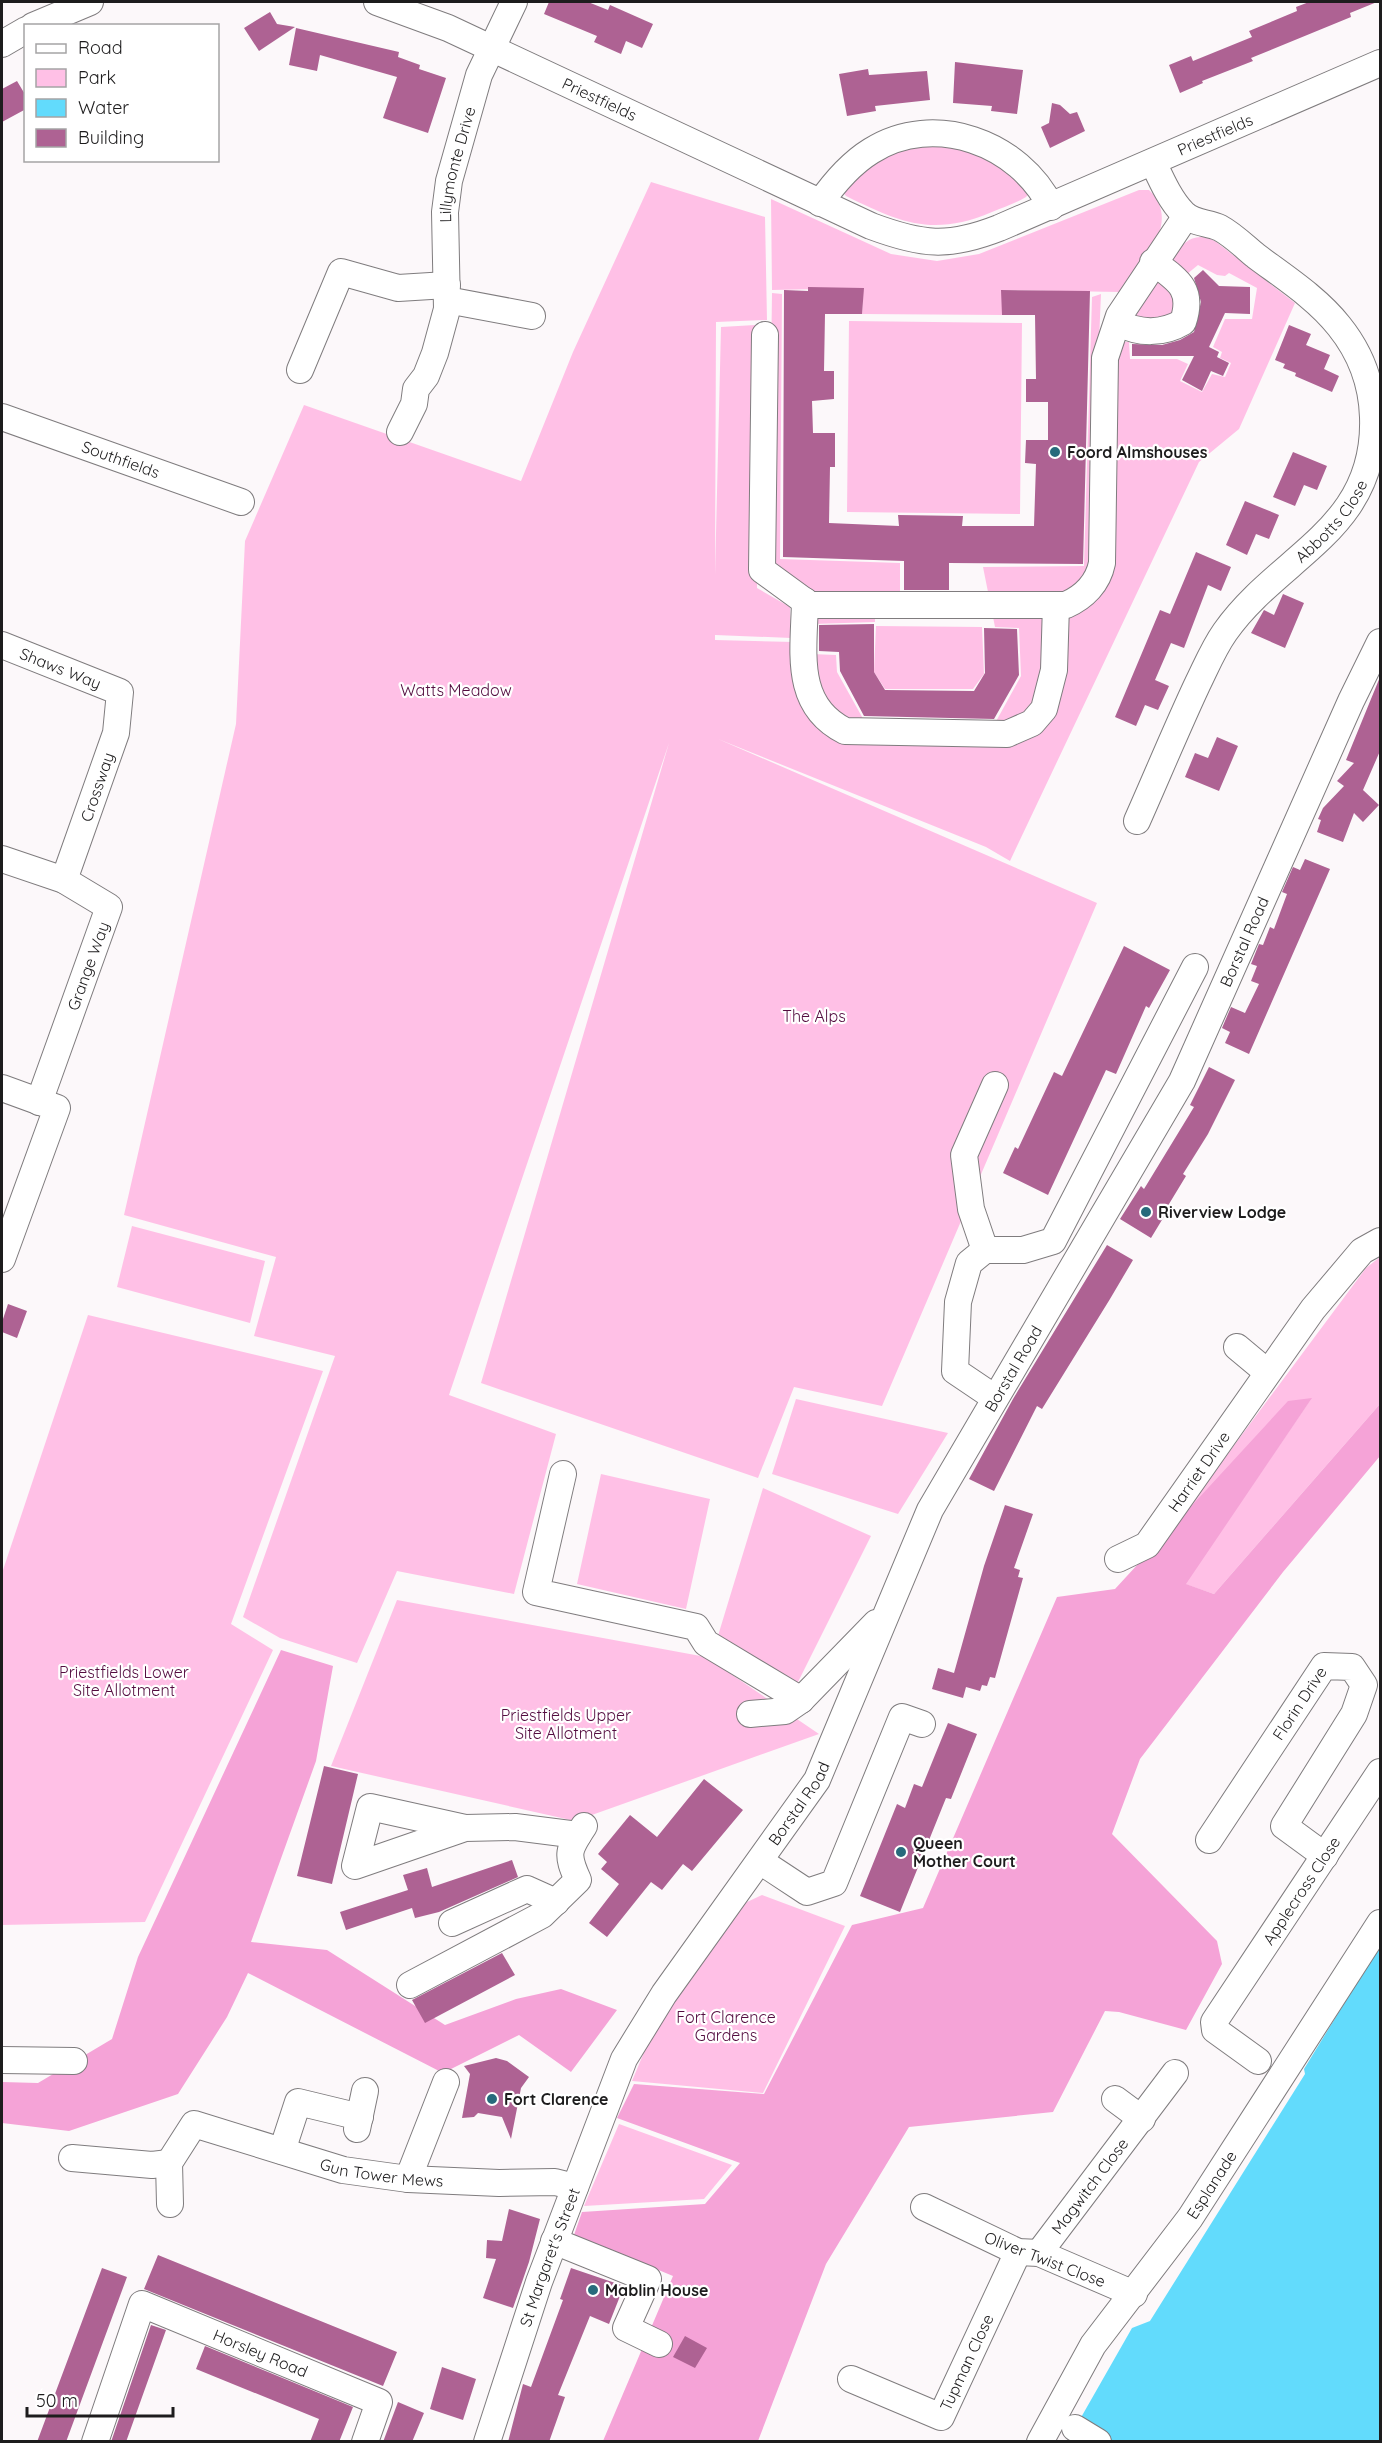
<svg xmlns="http://www.w3.org/2000/svg" width="1382" height="2443" font-family="Quicksand,sans-serif">
<rect width="100%" height="100%" fill="#fcf8fa"/>
<path fill="#ffc0e6" d="M965,143L1032,190L1026,197C1016,203 1004,207 992,212C933,237 901,223 846,196L840,189L897,146Z
M651,182L765,217L767,320L716,322L715,575L721,327L755,325L757,588L790,607L791,638L715,635V640L794,642L795,605L768,588L772,293L782,294L780,559L900,563V597L875,594V622L814,624L811,654L836,655L837,672L866,724L994,725L1021,676L1019,628L995,627L983,567L1084,566L1092,297L1101,294L1099,341L1129,342L1130,359H1177L1188,364L1180,381L1202,392L1212,374L1225,377L1231,363L1220,358L1222,352L1213,347L1225,319H1252L1257,288L1229,273L1225,276L1217,275L1198,265L1181,279L1168,263C1180,246 1192,229 1215,241L1295,303L1239,429L1199,462L1010,861L986,847L718,739L1097,903L882,1406L794,1387L758,1478L481,1383L669,743L449,1395L556,1434L514,1594L397,1571L357,1663L280,1638L243,1617L335,1356L254,1336L276,1257L124,1215L236,724L245,541L304,405L521,481L573,352Z
M1139,190H1149C1183,223 1141,263 1120,292L1002,290V315L862,314L863,288L772,290L771,199L891,254L937,261L979,254Z
M1155,267L1184,305L1162,325L1124,316Z
M849,321L1022,323L1020,514L847,512Z
M876,626L982,627L984,674L973,689H885L874,672Z
M132,1226L265,1261L250,1323L117,1287Z
M1380,1257V1404L1214,1594L1185,1584L1311,1399L1180,1518L1366,1268Z
M88,1315L323,1371L231,1624L273,1650L145,1922L2,1925V1573Z
M796,1399L948,1433L898,1514L772,1474Z
M601,1474L710,1499L686,1609L577,1584Z
M763,1488L871,1536L794,1690L717,1639Z
M397,1600L706,1657L819,1734L575,1821L331,1766Z
M762,1895L845,1926L763,2093L632,2081L666,2000L747,1902Z
M619,2124L732,2165L704,2199L584,2206Z"/>
<path fill="#f5a3d7" d="M1312,1398L1186,1584L1214,1594L1380,1404V1456L1283,1572L1140,1759L1112,1834L1217,1941L1222,1964L1186,2030L1119,2012L1105,2011L1053,2112L909,2127L826,2264L758,2441H603L673,2276L574,2235L582,2212L705,2204L740,2163L617,2118L634,2084L764,2094L852,1925L923,1908L1057,1597L1115,1589L1288,1401Z
M281,1650L333,1666L316,1761L251,1942L327,1950L445,2025L516,1999L561,1989L617,2010L571,2072L519,2035L443,2073L248,1973L227,2017L178,2094L69,2131L2,2123V2082L38,2083L112,2039L138,1957Z"/>
<path fill="#62dbfc" d="M1380,1945V2441L1067,2442L1132,2328L1150,2321L1305,2074L1304,2069Z"/>
<path fill="#ae6293" d="M549,2H588L608,10L610,5L653,24L642,48L626,41L621,54L594,42L597,36L544,14Z
M1309,2H1377L1350,13L1351,17L1251,58L1253,61L1202,81L1203,83L1180,93L1169,65L1191,56L1193,61L1252,37L1249,31L1297,11L1296,7Z
M270,12L277,24L295,27L259,51L244,28Z
M296,28L399,52L398,57L420,65L419,69L446,78L428,133L383,118L397,77L320,55L317,71L289,65Z
M955,62L1023,70L1017,114L991,111L992,106L953,103Z
M868,69L869,75L927,71L930,100L875,106L876,111L847,116L839,74Z
M17,81L26,96V109L2,122V89Z
M1052,103L1060,105L1070,114L1077,112L1085,131L1050,148L1041,127L1049,123Z
M1203,270L1219,286L1250,287V314L1225,313L1209,347L1219,352L1217,357L1229,363L1223,376L1211,371L1202,391L1182,380L1194,356H1132V344L1162,345L1180,340L1194,332L1201,302L1194,278Z
M808,287L864,288L862,314H825L824,371H834V399L812,401L813,433H835V467H830L829,523L899,526L898,515L963,516L962,526H1034L1036,464L1025,463L1026,440H1048V402H1026V379H1036L1035,315H1002L1001,290L1090,291L1083,564L949,563V590H904V561L783,557L784,290L808,291Z
M1289,325L1311,334L1306,345L1330,355L1324,369L1339,376L1332,392L1295,376L1296,373L1283,368L1285,364L1275,360Z
M1293,452L1327,466L1317,490L1304,485L1295,506L1273,497Z
M1245,501L1279,515L1269,539L1256,534L1247,555L1226,545Z
M1196,552L1231,567L1221,591L1208,585L1184,648L1171,643L1155,680L1169,686L1158,710L1145,705L1136,726L1115,717L1160,610L1170,614Z
M1283,594L1304,603L1285,648L1251,633L1264,610L1274,615Z
M874,624V672L885,690L974,691L985,673L984,628L1017,629L1019,675L994,719L864,716L840,671L839,652L819,651V625Z
M1380,677V751L1363,790L1379,805L1363,822L1354,813L1343,842L1317,832L1321,820L1318,819L1323,808L1344,786L1337,781L1354,763L1346,760Z
M1217,737L1238,746L1219,791L1185,777L1195,753L1208,758Z
M1305,859L1330,869L1249,1054L1225,1043L1230,1032L1222,1028L1231,1007L1245,1013L1259,984L1251,981L1257,966L1251,964L1259,944L1263,945L1270,927L1274,929L1287,894L1282,892L1293,867L1300,870Z
M1124,946L1170,970L1149,1008L1146,1006L1116,1074L1106,1070L1048,1195L1003,1173L1015,1147L1018,1149L1054,1072L1062,1076Z
M1209,1067L1235,1080L1208,1134L1183,1174L1186,1176L1169,1204L1171,1205L1151,1238L1120,1219L1141,1186L1144,1189L1194,1107L1190,1105Z
M1107,1245L1133,1260L1110,1299L1042,1409L1037,1406L994,1491L969,1479L1013,1399Z
M8,1304L27,1311L17,1338L2,1332V1322Z
M1005,1505L1033,1514L1014,1568L1020,1570L1018,1577L1023,1578L995,1678L990,1677L987,1686L982,1685L980,1691L966,1687L963,1698L932,1689L938,1668L954,1673L984,1566Z
M948,1723L977,1734L951,1799L946,1798L900,1912L860,1896L897,1804L905,1808L914,1784L922,1787Z
M324,1766L358,1774L332,1884L297,1876Z
M704,1779L743,1810L692,1871L683,1864L662,1890L651,1882L607,1937L589,1923L619,1884L601,1869L607,1862L598,1854L630,1815L657,1837Z
M512,1860L518,1877L439,1912L415,1918L412,1908L346,1930L340,1912L408,1890L403,1875L427,1868L432,1887Z
M502,1953L515,1975L425,2023L412,2000Z
M496,2058L507,2061L529,2077L521,2088L511,2139L502,2117L478,2113L474,2117L462,2118L470,2074L464,2066Z
M509,2209L540,2219L529,2262L513,2308L483,2298L496,2259L486,2258L487,2240L502,2241Z
M158,2255L397,2352L383,2386L144,2289Z
M102,2268L127,2277L66,2442H37Z
M571,2268L624,2286L609,2324L590,2316L558,2395L565,2397L549,2442H508L523,2384L531,2387L563,2300L560,2299Z
M151,2325L166,2330L126,2442H111Z
M685,2336L707,2348L695,2368L673,2357Z
M205,2346L353,2407L339,2442H310L319,2419L196,2369Z
M442,2367L476,2379L463,2420L430,2409Z
M398,2402L424,2413L412,2442H383Z"/>
<g fill="none" stroke-linecap="round" stroke-linejoin="round">
<defs>
<g id="minor">
<path id="s1" d="M377,2L448,28L871,226C922,245 948,248 999,228L1380,63"/>
<path d="M33,26L90,2"/>
<path d="M2,44L26,30"/>
<path d="M820,203C834,183 850,164 871,151C934,111 1020,143 1051,207"/>
<path d="M447,300L532,316"/>
<path d="M1119,323C1139,334 1163,334 1183,322C1194,289 1178,280 1153,262"/>
<path d="M765,335L762,570L810,605H1066C1084,597 1098,583 1102,563L1105,358L1119,316L1186,216"/>
<path d="M300,370L341,272L398,288L447,285"/>
<path id="s2" d="M2,417L241,502"/>
<path id="s3" d="M400,432L414,404L416,389L426,376L435,353L447,309L445,212L449,181L479,75L514,2"/>
<path d="M805,601C804,651 793,705 845,731L1007,734L1032,723L1044,709L1054,670L1056,605"/>
<path id="s4" d="M2,645L120,692L116,733L64,880"/>
<path id="s5" d="M1137,821C1157,776 1176,730 1197,685C1206,667 1213,649 1225,632C1279,555 1377,530 1373,417C1372,384 1360,352 1339,326C1317,298 1284,277 1256,256C1245,247 1233,235 1220,228C1208,222 1193,224 1183,213C1170,200 1161,179 1153,162"/>
<path d="M2,859L64,880L109,907L39,1102"/>
<path d="M2,1088L57,1108L2,1259"/>
<path d="M985,1250L971,1209L964,1155L995,1085"/>
<path d="M1237,1347L1267,1372"/>
<path d="M995,1398L955,1371L958,1302L969,1263L985,1250H1023L1053,1241L1195,967"/>
<path d="M563,1474L536,1592L696,1627L706,1643L801,1700"/>
<path id="s6" d="M1118,1559L1147,1545L1313,1309L1362,1251L1380,1241"/>
<path d="M750,1714L785,1711L801,1700L876,1623"/>
<path d="M465,1828L355,1866L370,1807L465,1828L515,1827L578,1835"/>
<path id="s7" d="M1209,1840L1324,1666L1352,1667L1364,1685L1354,1714L1284,1826L1325,1856"/>
<path d="M760,1861L807,1892L834,1883L902,1717L922,1724"/>
<path d="M452,1923L527,1889L556,1902"/>
<path d="M410,1985L542,1915L578,1880C566,1854 568,1850 584,1826"/>
<path d="M2,2060L74,2061"/>
<path id="s8" d="M1258,2061L1215,2030L1214,2022L1380,1772"/>
<path d="M1115,2099L1142,2119"/>
<path d="M357,2129L365,2091"/>
<path d="M282,2151L298,2102L360,2117"/>
<path d="M72,2158L152,2165L169,2163"/>
<path d="M408,2179L446,2082"/>
<path id="s9" d="M170,2204L169,2163L194,2124L343,2170L408,2179L499,2183L555,2182L575,2187"/>
<path d="M924,2207L1018,2252L1039,2253L1134,2294"/>
<path d="M554,2241L648,2279L626,2328L659,2344"/>
<path id="s10" d="M1039,2253L1175,2073"/>
<path id="s11" d="M851,2379L941,2417L1018,2252"/>
<path d="M1075,2428L1098,2442"/>
<path id="s12" d="M95,2442L142,2304L379,2402L365,2442"/>
<path id="s13" d="M487,2442L539,2282L624,2059L664,1994L817,1780L930,1510L1182,1081L1351,701L1380,642"/>
<path id="s14" d="M1040,2442L1093,2345L1190,2218L1380,1923"/>
</g>
</defs>
<use href="#minor" stroke="#7f7c7e" stroke-width="28"/>
<use href="#minor" stroke="#fff" stroke-width="26"/>
</g>
<g fill="#276a7c" stroke="#fff" stroke-width="2">
<circle cx="1055" cy="452" r="6"/>
<circle cx="1146" cy="1212" r="6"/>
<circle cx="901" cy="1852" r="6"/>
<circle cx="492" cy="2099" r="6"/>
<circle cx="593" cy="2290" r="6"/>
</g>
<g text-anchor="middle" stroke-width="4.5" stroke-linejoin="round" paint-order="stroke">
<g font-size="16" fill="#1d1c1d" stroke="#fff">
<text dy="6" stroke="none"><textPath href="#s1" startOffset="243">Priestfields</textPath></text>
<text dy="6" stroke="none"><textPath href="#s1" startOffset="910">Priestfields</textPath></text>
<text dy="6" stroke="none"><textPath href="#s3" startOffset="279">Lillymonte Drive</textPath></text>
<text dy="6" stroke="none"><textPath href="#s2" startOffset="126">Southfields</textPath></text>
<text dy="6" stroke="none"><textPath href="#s5" startOffset="363">Abbotts Close</textPath></text>
<text dy="6" stroke="none"><textPath href="#s4" startOffset="63">Shaws Way</textPath></text>
<text transform="translate(97 787) rotate(-71)" y="6">Crossway</text>
<text dy="6" stroke="none"><textPath href="#s13" startOffset="1689">Borstal Road</textPath></text>
<text transform="translate(88 966) rotate(-70)" y="6">Grange Way</text>
<text dy="6" stroke="none"><textPath href="#s13" startOffset="1203">Borstal Road</textPath></text>
<text dy="6" stroke="none"><textPath href="#s6" startOffset="122">Harriet Drive</textPath></text>
<text dy="6" stroke="none"><textPath href="#s7" startOffset="164">Florin Drive</textPath></text>
<text dy="6" stroke="none"><textPath href="#s13" startOffset="717">Borstal Road</textPath></text>
<text dy="6" stroke="none"><textPath href="#s8" startOffset="219">Applecross Close</textPath></text>
<text dy="6" stroke="none"><textPath href="#s9" startOffset="282">Gun Tower Mews</textPath></text>
<text dy="6" stroke="none"><textPath href="#s14" startOffset="310">Esplanade</textPath></text>
<text dy="6" stroke="none"><textPath href="#s10" startOffset="84">Magwitch Close</textPath></text>
<text dy="6" stroke="none"><textPath href="#s13" startOffset="195">St Margaret's Street</textPath></text>
<text transform="translate(1045 2259) rotate(21)" y="6">Oliver Twist Close</text>
<text dy="6" stroke="none"><textPath href="#s12" startOffset="274">Horsley Road</textPath></text>
<text dy="6" stroke="none"><textPath href="#s11" startOffset="158">Tupman Close</textPath></text>
</g>
<g font-size="16" font-weight="bold" fill="#1d1c1d" stroke="#fff" text-anchor="start">
<text x="1067" y="458">Foord Almshouses</text>
<text x="1158" y="1218">Riverview Lodge</text>
<text x="913" y="1849">Queen<tspan x="913" dy="18">Mother Court</tspan></text>
<text x="504" y="2105">Fort Clarence</text>
<text x="605" y="2296">Mablin House</text>
</g>
<g font-size="16" fill="#540d40" stroke="#fff">
<text x="456" y="696">Watts Meadow</text>
<text x="814" y="1022">The Alps</text>
<text x="124" y="1678">Priestfields Lower<tspan x="124" dy="18">Site Allotment</tspan></text>
<text x="566" y="1721">Priestfields Upper<tspan x="566" dy="18">Site Allotment</tspan></text>
<text x="726" y="2023">Fort Clarence<tspan x="726" dy="18">Gardens</tspan></text>
</g>
</g>
<rect width="1382" height="2443" fill="none" stroke="#1d1c1d" stroke-width="6"/>
<rect x="24" y="24" width="195" height="138" fill="#ffffff" stroke="#a5a4a5" stroke-width="1.5"/>
<rect x="36" y="44" width="30" height="9" fill="#ffffff" stroke="#a5a4a5" stroke-width="1.5"/>
<text x="78" y="54" font-size="18" fill="#1d1c1d">Road</text>
<rect x="36" y="69" width="30" height="18" fill="#ffc0e6" stroke="#a5a4a5" stroke-width="1.5"/>
<text x="78" y="84" font-size="18" fill="#1d1c1d">Park</text>
<rect x="36" y="99" width="30" height="18" fill="#62dbfc" stroke="#a5a4a5" stroke-width="1.5"/>
<text x="78" y="114" font-size="18" fill="#1d1c1d">Water</text>
<rect x="36" y="129" width="30" height="18" fill="#ae6293" stroke="#a5a4a5" stroke-width="1.5"/>
<text x="78" y="144" font-size="18" fill="#1d1c1d">Building</text>
<path d="M27 2407v9h146v-9" fill="none" stroke="#1d1c1d" stroke-width="3"/>
<text x="36" y="2407" font-size="18" fill="#1d1c1d" stroke="#ffffff" stroke-width="4.5" paint-order="stroke">50 m</text>
</svg>
